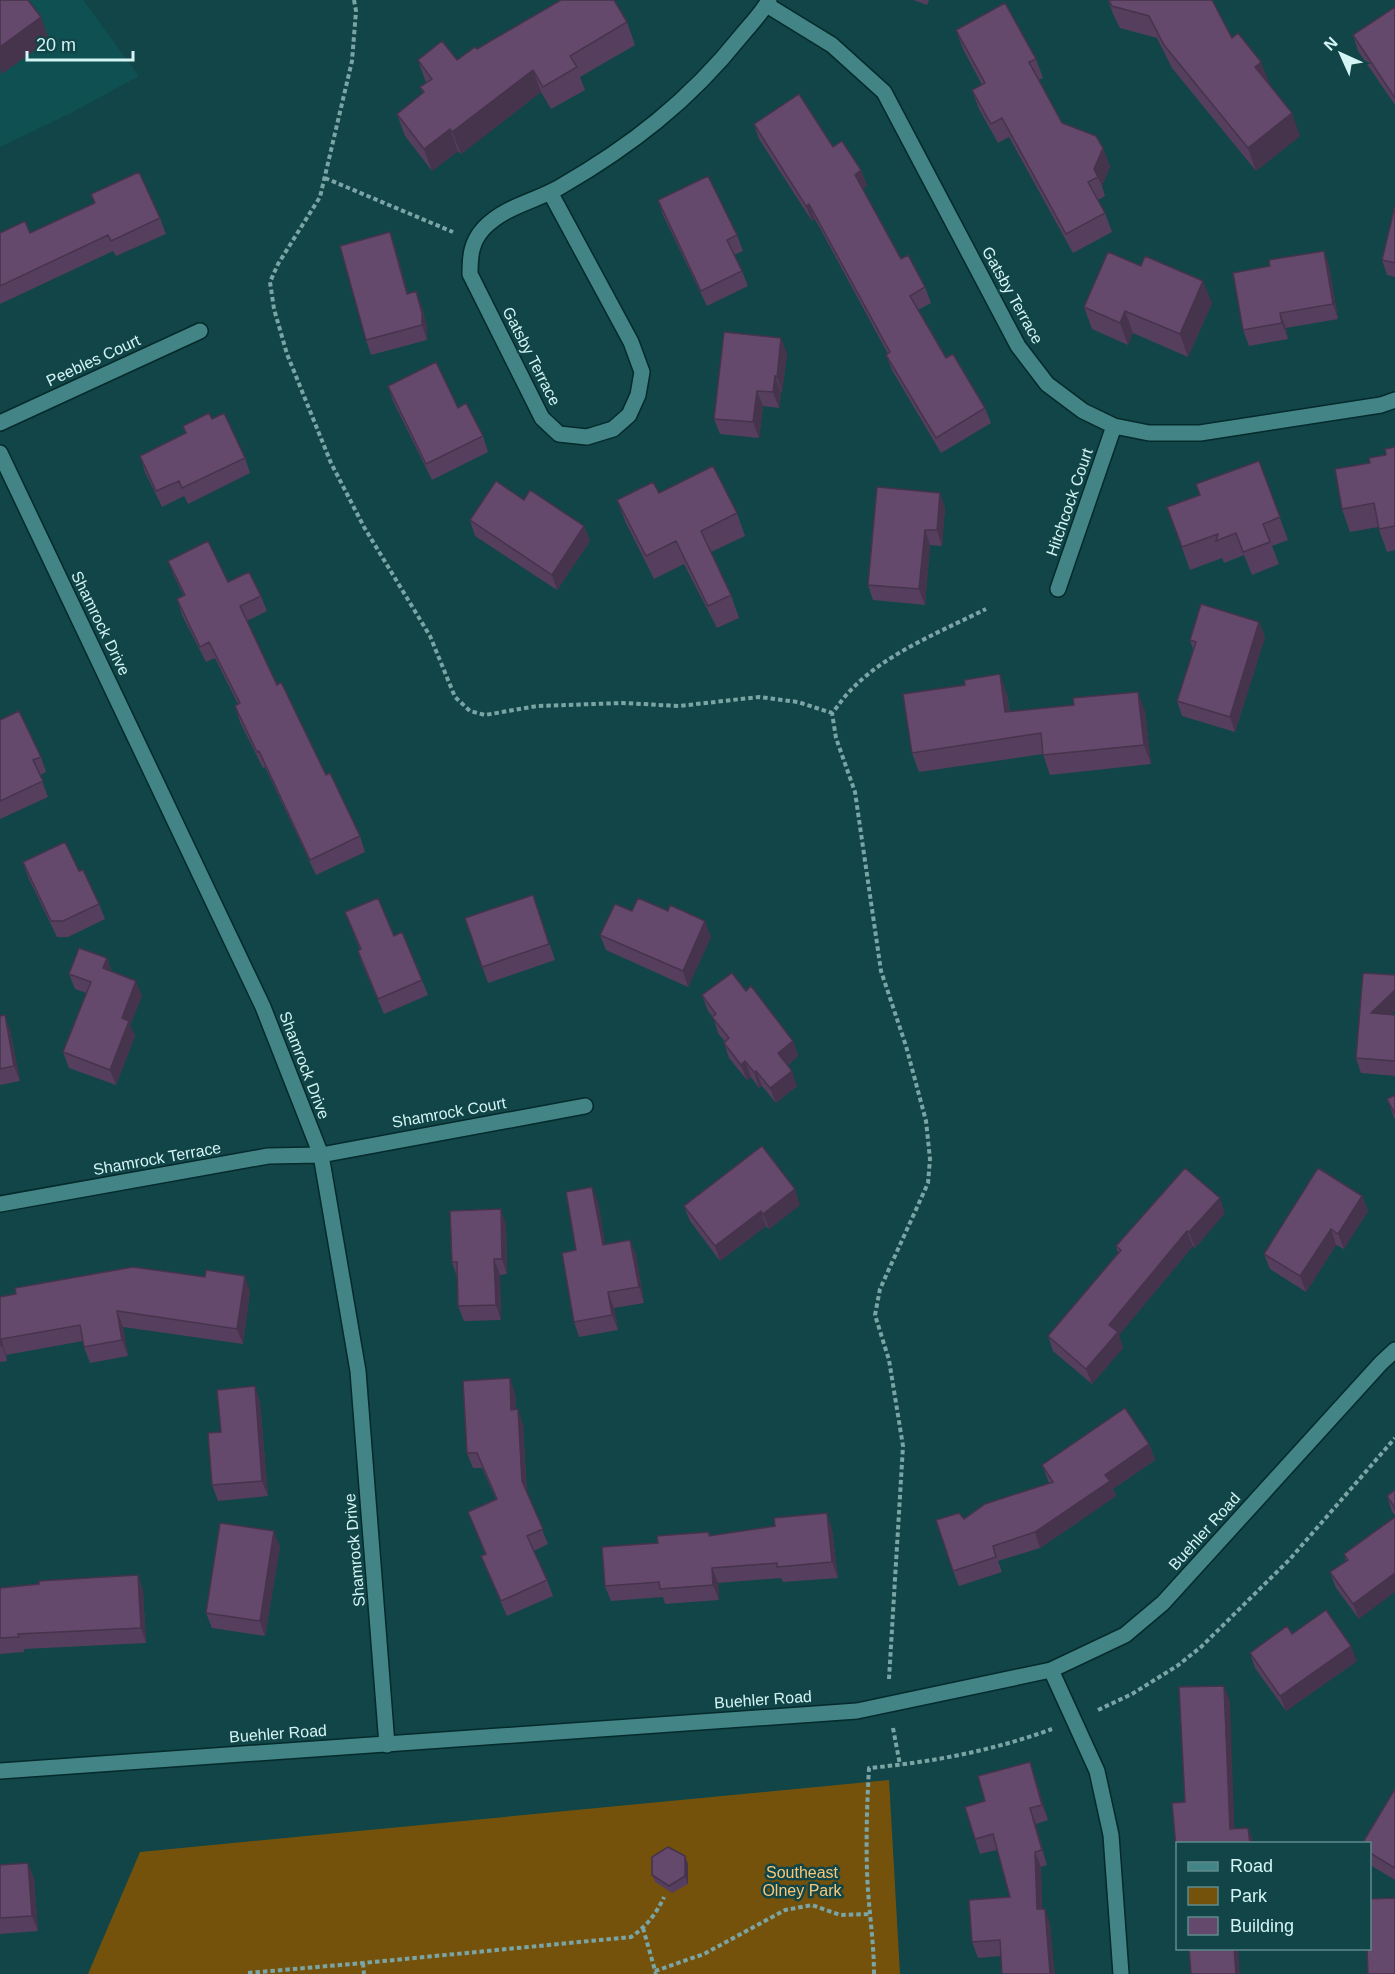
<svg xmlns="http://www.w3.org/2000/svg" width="1395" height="1974" font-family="Arial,sans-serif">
<rect width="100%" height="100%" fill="#114547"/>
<path fill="#0f5052" d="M0,0H83L139,76L71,113L0,147Z"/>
<path fill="#75520c" d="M889,1780L900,1974H88L140,1852Z"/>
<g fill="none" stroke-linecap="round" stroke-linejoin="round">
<defs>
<path id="minor" d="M767,5L832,45L884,92L1018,346L1047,384L1083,411L1114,426L1149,433H1200L1381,405L1395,400
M550,192L631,342L642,372L638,395L629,415L613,429L587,437L559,434L542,418L470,274C470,256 471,242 484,228C505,206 534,202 560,187C631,146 689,101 741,36C750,25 762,13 769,0
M0,423L200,331
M0,453L263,1007L321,1155L358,1371L387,1745
M1058,589L1114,426
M0,1204L268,1156L321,1155L585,1106
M1051,1670L1097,1771L1111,1835L1121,1974
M0,1771L857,1711L1051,1670L1125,1635L1163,1603L1381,1363L1395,1350"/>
</defs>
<use href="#minor" stroke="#052a2b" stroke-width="18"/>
<path stroke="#7ba4a5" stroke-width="4" stroke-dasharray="4.5 3" stroke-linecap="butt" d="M354,0L356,11L352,61L320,197L278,264L270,282L274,309L287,354L331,463L364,527L430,636L455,697L470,711L485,715L537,706L623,703L679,706L759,697L798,702L832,713
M325,178L453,232
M889,1679L903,1446L889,1360L875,1315L880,1289L928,1183L930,1159L926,1121L906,1046L881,971L855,792L836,738L832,713C839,705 845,695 853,688C885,654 944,630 986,609
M1098,1710L1132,1694L1177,1666L1201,1647L1290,1559L1395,1438
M893,1728L900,1765
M643,1928L656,1974
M363,1963L364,1974
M655,1971L704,1954L785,1910L812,1905L840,1915L871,1914
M248,1973L363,1963L631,1937C647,1926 656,1914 664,1897
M874,1974C874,1940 868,1906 867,1871C866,1837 867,1803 869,1768C932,1762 992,1751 1052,1729"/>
<use href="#minor" stroke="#438486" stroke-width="15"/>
</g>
<path fill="#563f5e" d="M913,0H929L927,5Z
M1108,0H1212L1232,38L1270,84L1300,136L1256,171L1172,68L1157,38L1120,28L1113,14Z
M1395,7V105L1358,51L1353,35Z
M627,22L635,45L580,77L585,90L551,109L541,92L461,154L458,151L432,171L405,136L397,114L423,93L420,87L426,83L418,60H457L477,49Z
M956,30L1036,59L1043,78L1038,80L1062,123L1103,148L1110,167L1102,186L1105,196L1098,200L1105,213L1112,232L1073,253L1009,137L998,143L979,109L972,90L982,85L963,49Z
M754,124L833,147L861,170L867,186L862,189L901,259L925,287L931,303L918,310L946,358L985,408L991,423L941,453L892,370L886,355L888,354L815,219L812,221L759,139Z
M658,200L737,235L743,251L734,255L742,271L748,286L707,306L663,215Z
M1395,206V277L1387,275L1382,260Z
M160,218L166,234L116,256L113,251L0,304V233H30Z
M395,247L408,294L422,307L427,328V340L371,355L366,340Z
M1324,251L1329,266L1338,319L1286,328L1288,339L1249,346L1243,330L1270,266Z
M1212,303L1188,357L1133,333L1128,345L1092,329L1084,307Z
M787,353L782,392H781L779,408L763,406L759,438L720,434L714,419Z
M388,386L458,408L483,436L488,452L432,480L393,401Z
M212,419L245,458L250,473L188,504L184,496L162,507L145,472L140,456L186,433L183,426Z
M1395,447V550L1387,552L1378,527L1350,532L1342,509L1370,463L1386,455Z
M1259,461L1288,540L1272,546L1279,564L1252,575L1244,555L1224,563L1222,558L1190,570L1167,507L1200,495Z
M659,493L737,513L745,536L711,552L731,595L739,618L717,628L684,564L654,579L626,523L617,500Z
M940,493L945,508L942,546L930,545L925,605L873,600L868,585Z
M524,500L584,526L590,541L557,590L475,536L470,520Z
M168,561L228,582L261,596L267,611L247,621L277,685L360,836L365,852L316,875L265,767L263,768L240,722L235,706L238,704L215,658L206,662L182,615L177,599L184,596L174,576Z
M1259,622L1265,637L1235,732L1182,716L1177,701L1193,649L1190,640Z
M1007,694L1010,712L1145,711L1151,764L1050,775L1043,754L919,772L912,753Z
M0,720L41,757L46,772L40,775L48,797L0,819Z
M23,862L79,871L99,904L105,919L68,937H57L28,877Z
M538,910L555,960L488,983L465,918Z
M632,911L711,937L688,987L606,950L600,935Z
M345,912L394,936L422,980L428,995L384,1014L363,966L358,951L360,950Z
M107,958L112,972L142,996L130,1025L135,1036L116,1085L69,1068L63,1052L86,993L75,989L69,974Z
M1395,975V1010L1391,1014L1395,1015V1076L1361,1073L1356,1058Z
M746,991L793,1041L798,1056L788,1065L797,1086L776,1103L762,1086L759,1088L751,1077L747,1080L729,1058L724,1043L725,1042L718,1033L713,1017L708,1011L702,995Z
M0,1016L10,1030L20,1081L0,1085Z
M1395,1095V1120L1387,1099Z
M1362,1196L1368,1211L1344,1249L1336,1245L1306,1292L1270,1269L1264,1254Z
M598,1202L605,1244L630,1240L636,1255L644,1303L614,1308L618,1330L579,1337L574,1322L576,1250Z
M800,1205L769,1229L766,1226L720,1261L690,1221L684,1206Z
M1225,1213L1195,1248L1193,1246L1119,1335L1123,1348L1092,1384L1053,1351L1048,1336L1118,1253L1116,1246Z
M506,1224L507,1274L500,1275L501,1320L464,1321L458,1306L457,1277L452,1262Z
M250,1291L243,1344L123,1327L128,1356L90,1363L84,1347L83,1341L6,1355L7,1361L0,1362V1297Z
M255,1386L260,1402L268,1496L218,1501L212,1485L221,1432Z
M515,1393L516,1410L523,1425L527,1493L548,1544L534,1551L547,1580L553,1596L507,1616L487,1571L481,1556L485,1554L468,1512L496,1499L482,1468H473L467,1453Z
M1149,1444L1155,1460L1113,1489L1116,1496L1040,1548L998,1561L1002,1572L959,1586L953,1571L964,1519L1049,1483L1042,1465Z
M1395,1490V1515L1392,1512L1387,1496Z
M1395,1517L1359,1619L1336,1588L1330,1572L1346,1561L1344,1554Z
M832,1529L838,1578L783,1582L781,1578L718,1583L719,1600L665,1604L663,1597L611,1601L605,1586L658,1543L711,1536Z
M280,1547L265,1636L212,1628L206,1613Z
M138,1575L143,1591L146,1643L24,1649V1652L0,1654V1588Z
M1292,1634L1357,1661L1286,1711L1255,1668L1250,1653Z
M1030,1762L1035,1777L1048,1820L1036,1824L1047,1865L1041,1867L1042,1909L1050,1924L1001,1956L978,1958L972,1942L1010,1897L997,1850L980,1854L975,1839L985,1801Z
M1395,1789V1880L1370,1865V1844Z
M685,1856L688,1864V1884L672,1893L655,1882L652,1875Z
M0,1865L34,1878L38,1931L0,1934Z"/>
<path fill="#46334c" d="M41,17L49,40L2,74L0,67V47Z
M1261,62L1270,84L1263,90L1255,67Z
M533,70L541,92L461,154L452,132Z
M1292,113L1300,136L1256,171L1248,148Z
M450,129L458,151L432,171L424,149Z
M1103,148L1110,167L1102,186L1094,169Z
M861,170L867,186L860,190L855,175Z
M809,204L815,219L812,221L806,206Z
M390,232L395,247L412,309L407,294Z
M1324,251L1329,266L1338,319L1333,304Z
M1203,281L1212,303L1188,357L1180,334Z
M416,291L422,307L427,328V340L422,325Z
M1125,311L1133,333L1128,345L1120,323Z
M1280,313L1286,328L1288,339L1282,323Z
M781,338L787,353L782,392L777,377Z
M775,376L781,392L779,408L773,392Z
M757,391L763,406L759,438L753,422Z
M940,493L945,508L942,546L937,530Z
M584,526L590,541L557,590L552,575Z
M925,530L930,545L925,605L919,589Z
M1259,622L1265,637L1235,732L1230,717Z
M1000,674L1007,694L1012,731L1005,712Z
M1138,692L1145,711L1151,764L1144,745Z
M705,921L711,937L688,987L683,971Z
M107,958L112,974L103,968Z
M136,981L142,996L130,1025L135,1036L116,1085L110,1070L122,1018Z
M1395,990V1010L1376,1029L1371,1013Z
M5,1015L10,1030L20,1081L14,1066Z
M793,1041L798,1056L784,1068L778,1053Z
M745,1061L751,1077L747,1080L741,1065Z
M756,1071L762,1086L759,1088L754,1072Z
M792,1071L797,1086L776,1103L770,1088Z
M592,1187L598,1202L608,1260L603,1245Z
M795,1189L800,1205L769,1229L763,1214Z
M1362,1196L1368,1211L1344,1249L1338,1234Z
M1220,1198L1225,1213L1195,1248L1189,1232Z
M501,1209L506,1224L507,1274L502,1259Z
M761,1211L766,1226L720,1261L715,1246Z
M1331,1229L1336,1245L1306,1292L1300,1276Z
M1187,1231L1193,1246L1119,1335L1123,1348L1092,1384L1086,1369L1109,1325Z
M630,1240L636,1255L644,1303L639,1287Z
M494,1259L500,1275L501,1320L496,1305Z
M245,1276L250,1291L243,1344L237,1329Z
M608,1292L614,1308L618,1330L612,1315Z
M117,1311L123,1327L128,1356L122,1340Z
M1,1339L6,1355L7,1361L2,1345Z
M510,1378L515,1393L517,1425L511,1410Z
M255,1386L260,1402L268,1496L262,1481Z
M518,1409L523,1425L527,1497L522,1481Z
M1149,1444L1155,1460L1113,1489L1116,1496L1040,1548L1035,1532L1105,1475Z
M827,1513L832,1529L838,1578L832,1562Z
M274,1531L280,1547L265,1636L260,1621Z
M712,1568L718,1583L719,1600L713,1585Z
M1395,1573V1592L1359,1619L1353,1604Z
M138,1575L143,1591L146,1643L141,1628Z
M1351,1646L1357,1661L1286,1711L1280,1696Z
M1224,1686L1230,1701L1235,1844L1230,1829Z
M1030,1762L1035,1777L1048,1820L1042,1805Z
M1030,1808L1036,1824L1047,1865L1042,1850Z
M1248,1828L1254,1843V1844H1250Z
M1035,1852L1041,1867L1042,1925L1037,1909Z
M685,1856L688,1864V1884L685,1876Z
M28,1863L34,1878L38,1931L32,1916Z
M1045,1909L1050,1924L1055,1974H1051Z
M1234,1948H1238L1240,1974H1236Z"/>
<path fill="#64496d" stroke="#46334c" stroke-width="1.5" d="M0,0H28L41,17L0,47Z
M561,0H614L627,22L570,56L577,67L543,87L533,70L452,132L450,129L424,149L397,114L424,92L420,87L432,79L418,60L442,41L457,60L475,47L477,49Z
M1109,0H1212L1232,38L1238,33L1261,62L1255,67L1292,113L1248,148L1164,45L1149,16L1112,6Z
M1005,3L1036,59L1029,62L1062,123L1096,136L1103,148L1094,169L1098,177L1088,182L1105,213L1066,234L1002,118L991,124L972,90L985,83L956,30Z
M1395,7V98L1353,35Z
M799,94L833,147L842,141L861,170L855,175L901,259L908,255L925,287L910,296L946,358L953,354L985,408L936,438L886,355L890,352L809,204L806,206L754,124Z
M139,172L160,218L111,241L108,235L0,286V233L25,221L30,233L95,203L91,194Z
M708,176L737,235L727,240L742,271L701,291L658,200Z
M1395,206V263L1382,260Z
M390,232L407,294L416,291L422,313V325L366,340L340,246Z
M1324,251L1333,304L1280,313L1282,323L1243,330L1233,273L1270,266L1269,260Z
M1108,252L1141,266L1145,256L1203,281L1180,334L1125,311L1120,323L1084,307Z
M724,332L781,338L777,377L775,376L773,392L757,391L753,422L714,419Z
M436,362L458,408L466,403L483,436L426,464L388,386Z
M209,413L212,419L224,413L245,458L182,488L179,481L156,491L140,456L186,433L183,426Z
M1395,447V526L1379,529L1374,503L1342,509L1335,469L1370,463L1369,458L1386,455L1385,449Z
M1259,461L1280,517L1263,524L1270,542L1243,552L1236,533L1216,541L1218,534L1182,547L1167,507L1200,495L1196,484Z
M713,466L737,513L701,531L731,595L708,606L676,541L646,556L617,500L653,482L659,493Z
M496,481L524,500L530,490L584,526L552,575L470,520Z
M877,487L940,493L937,530H925L919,589L868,585Z
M208,541L228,582L249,572L261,596L240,606L277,685L281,682L326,775L330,773L360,836L310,860L259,751L257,752L235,706L240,703L209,642L200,647L177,599L185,595L168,561Z
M1201,604L1259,622L1230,717L1177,701L1196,642L1190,640Z
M1000,674L1005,712L1074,705L1073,698L1138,692L1144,745L1043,755L1041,733L912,753L903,694L965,685L964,680Z
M19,711L41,757L33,760L43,781L0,801V720Z
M65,842L79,871L83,870L99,904L63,921H51L23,862Z
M533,895L549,944L482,967L465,918Z
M378,898L394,936L402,932L422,980L378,999L358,951L361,949L345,912Z
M638,898L668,911L670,905L705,921L683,971L600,935L615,904L632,911Z
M79,948L107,958L103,968L136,981L122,1018L129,1021L110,1070L63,1052L91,982L69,974Z
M732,973L746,991L751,986L793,1041L778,1053L792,1071L770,1088L756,1071L754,1072L745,1061L741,1065L724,1043L729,1038L712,1017L716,1014L702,995Z
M1363,973L1395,975V990L1371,1013L1395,1015V1061L1356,1058Z
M5,1015L14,1066L0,1069V1016Z
M1395,1095V1114L1387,1099Z
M762,1146L795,1189L763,1214L761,1211L715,1246L684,1206Z
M1185,1168L1220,1198L1189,1232L1187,1231L1109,1325L1118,1332L1086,1369L1048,1336L1121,1250L1116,1246Z
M1318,1168L1362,1196L1338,1234L1331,1229L1300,1276L1264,1254Z
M592,1187L603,1245L630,1240L639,1287L608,1292L612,1315L574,1322L562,1253L576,1250L566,1192Z
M501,1209L502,1259H494L496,1305L458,1306L457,1262H452L450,1211Z
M133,1267L205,1277L206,1270L245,1276L237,1329L117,1311L122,1340L84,1347L80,1325L1,1339L2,1345L0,1346V1297L16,1294L15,1288Z
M510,1378L511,1410L518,1409L522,1481L543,1529L527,1536L547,1580L501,1601L481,1556L486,1554L468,1512L497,1499L477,1453H467L463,1381Z
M255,1386L262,1481L212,1485L208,1433L221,1432L217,1390Z
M1125,1408L1149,1444L1105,1475L1110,1481L1035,1532L993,1546L996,1557L953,1571L936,1520L959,1513L964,1519L985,1504L1053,1482L1042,1465Z
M1395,1490V1508L1387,1496Z
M827,1513L832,1562L777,1567V1563L712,1568L713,1585L660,1589L659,1582L605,1586L602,1547L658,1543L657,1536L709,1532V1536L775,1526L774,1518Z
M1395,1517V1573L1353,1604L1330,1572L1348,1560L1344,1554Z
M220,1523L274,1531L260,1621L206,1613Z
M138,1575L141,1628L18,1634L19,1637L0,1638V1588L39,1584V1581Z
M1326,1610L1351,1646L1280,1696L1250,1653L1287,1626L1292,1634Z
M1224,1686L1230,1829L1248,1828L1250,1844H1178V1848H1176L1172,1803L1185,1802L1179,1687Z
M1030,1762L1042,1805L1030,1808L1042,1850L1035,1852L1037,1909H1045L1050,1973H1054V1974H1002L1000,1940L972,1942L969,1900L1010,1897L993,1834L975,1839L965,1807L985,1801L978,1776Z
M1395,1789V1868L1370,1853V1844H1362Z
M668,1847L685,1856V1876L669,1886L652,1875V1857Z
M28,1863L32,1916L0,1918V1865Z
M1395,1898V1974H1368L1367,1948H1370V1899Z
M1189,1948H1234L1236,1974H1191Z"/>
<g text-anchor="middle" stroke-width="5" stroke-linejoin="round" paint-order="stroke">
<g font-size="16" fill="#d4f4f4" stroke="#114547">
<text transform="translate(1013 295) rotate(61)" y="6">Gatsby Terrace</text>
<text transform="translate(532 356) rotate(63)" y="6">Gatsby Terrace</text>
<text transform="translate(93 360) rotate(-25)" y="6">Peebles Court</text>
<text transform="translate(1069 502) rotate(-71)" y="6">Hitchcock Court</text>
<text transform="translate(101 623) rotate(64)" y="6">Shamrock Drive</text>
<text transform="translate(305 1065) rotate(69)" y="6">Shamrock Drive</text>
<text transform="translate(449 1112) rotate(-10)" y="6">Shamrock Court</text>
<text transform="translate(157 1158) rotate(-10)" y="6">Shamrock Terrace</text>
<text transform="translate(1204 1531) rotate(-48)" y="6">Buehler Road</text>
<text transform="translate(354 1550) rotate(-95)" y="6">Shamrock Drive</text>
<text transform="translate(763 1699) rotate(-4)" y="6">Buehler Road</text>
<text transform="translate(278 1733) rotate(-4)" y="6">Buehler Road</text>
</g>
<g font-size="16" fill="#f8c77a" stroke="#114547">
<text x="802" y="1878">Southeast<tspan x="802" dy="18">Olney Park</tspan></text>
</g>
</g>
<rect x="1176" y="1842" width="195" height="108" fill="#114547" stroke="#5f8b8c" stroke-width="1.5"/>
<rect x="1188" y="1862" width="30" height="9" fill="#438486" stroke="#5f8b8c" stroke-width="1.5"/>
<text x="1230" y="1872" font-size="18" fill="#d4f4f4">Road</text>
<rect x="1188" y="1887" width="30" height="18" fill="#75520c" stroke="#5f8b8c" stroke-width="1.5"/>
<text x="1230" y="1902" font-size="18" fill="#d4f4f4">Park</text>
<rect x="1188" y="1917" width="30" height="18" fill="#64496d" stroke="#5f8b8c" stroke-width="1.5"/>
<text x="1230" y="1932" font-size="18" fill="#d4f4f4">Building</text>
<g transform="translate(1341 54) rotate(315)" stroke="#114547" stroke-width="4.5" paint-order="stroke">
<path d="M0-4.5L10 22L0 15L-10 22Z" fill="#d4f4f4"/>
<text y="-9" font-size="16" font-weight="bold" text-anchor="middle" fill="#d4f4f4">N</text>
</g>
<path d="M27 51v9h106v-9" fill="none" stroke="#d4f4f4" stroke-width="3"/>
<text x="36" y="51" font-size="18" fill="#d4f4f4" stroke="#114547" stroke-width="4.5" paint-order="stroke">20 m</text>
</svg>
